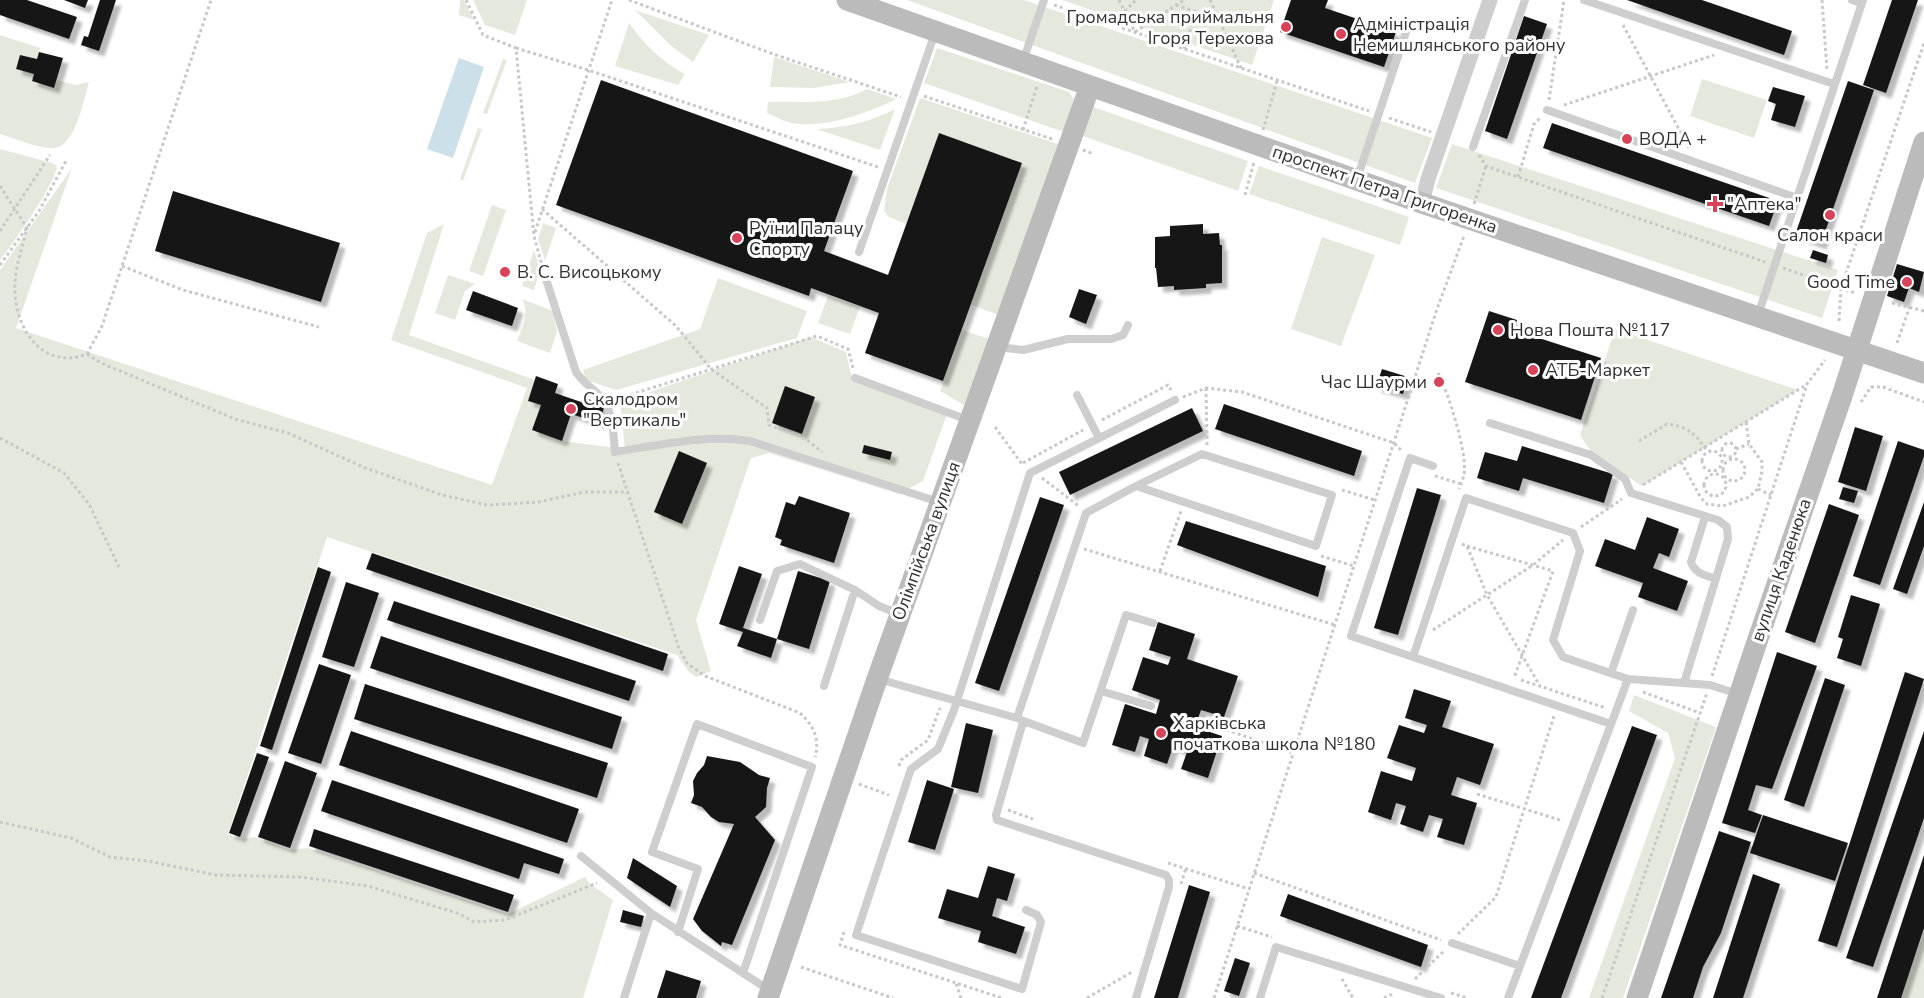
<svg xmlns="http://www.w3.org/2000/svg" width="1924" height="998" font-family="'Nunito Sans',sans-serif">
<defs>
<filter id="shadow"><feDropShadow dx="5.5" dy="5.5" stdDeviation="1.5" flood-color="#0004"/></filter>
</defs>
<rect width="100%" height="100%" fill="#fff"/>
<path fill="#e5e9dd" d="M460,0H464L474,20L459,15Z
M473,0H527L515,35L485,25Z
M907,0H1024L1432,138L1415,183Z
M1062,0H1274L1252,65Z
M635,10L709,35L693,62L670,45Z
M629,23C644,44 663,63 685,74L678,85L615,66Z
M0,35L40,48L37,59L20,55L16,68L34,74L32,81L54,88L56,80L76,85L89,82C84,99 76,143 56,148C43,150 13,138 0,134Z
M937,48L1069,92L1075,101L1064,132L924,83Z
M774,57L850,82L815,88L770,87Z
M503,59L507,60L487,114L483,113Z
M1702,79L1767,100L1754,138L1690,116Z
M867,89L896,99C869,113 828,127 797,124C787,123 776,117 767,113L768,102C802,101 836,106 867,89Z
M920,98L1061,145L999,315L971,305L1022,163L939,133L906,224L889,217L884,211L887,189Z
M1093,107L1248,161L1238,191L1083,136Z
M895,109L880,150L816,129C843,128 871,122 895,109Z
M478,128L482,129L463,181L460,179Z
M1452,144L1838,270L1822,318L1436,188Z
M0,149L52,163L57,166C56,183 12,245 0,260Z
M1259,166L1409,217L1400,245L1249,194Z
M72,168L16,328L492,485L527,388L391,340L427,233L444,224L409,335L535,380L528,401L541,405L532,430L562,441L625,449L620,402L811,337L846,352L852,379L947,414L923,481L899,494L769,453L751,458L696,620L711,671L696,677L689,672L677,655L327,537L228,834L240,839L256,837L289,850L308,848L508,914L585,877L589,883L613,900L583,998H0V270Z
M492,205L506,210L483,276L469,271Z
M543,223L556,228L545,261L538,239Z
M1322,237L1375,255L1341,346L1291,329Z
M534,250L540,270L534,290L522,286Z
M448,275L475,284L465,291L455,320L435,313Z
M718,278L807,311L797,338L616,390L586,380L583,370L700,329Z
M828,296L860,307L850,334L818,323Z
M522,299L553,311L557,331L550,353L517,341C522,327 530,314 522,299Z
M1615,329L1798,390L1642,486L1592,453L1580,435Z
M962,330L989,339L964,405L940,391Z
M1634,695L1716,727L1623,998H1589L1675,758L1668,733L1629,711Z
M1924,932V998H1900Z"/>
<path fill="#cbe0e8" d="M459,58L484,67L453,158L427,149Z"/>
<path fill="#181818" filter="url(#shadow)" d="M0,0H27L77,17L69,39L0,15Z
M64,0H88L85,8Z
M100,0H116L99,51L81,45L84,36L88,37Z
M1291,0H1328L1325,8L1396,32L1384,67L1280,32Z
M1627,0H1702L1792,31L1784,55Z
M1892,0H1918L1886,93L1863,85Z
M1524,16L1547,24L1507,139L1485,131Z
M39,52L63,58L54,88L32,81L34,74L16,69L20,55L37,59Z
M601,80L853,171L824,251L888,275L939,133L1022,163L943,381L865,353L879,313L811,288L809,296L556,205Z
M1848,81L1874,90L1821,244L1795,235Z
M1773,87L1805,96L1795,127L1771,120L1776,104L1768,101Z
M1552,123L1778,201L1769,226L1543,148Z
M173,191L340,243L321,302L155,251Z
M1203,224V234L1219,233L1220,245H1222V283L1206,284V288L1174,290V286L1158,287L1156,268H1155V237L1170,236V226Z
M1813,250L1828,255L1826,263L1810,258Z
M1897,264L1924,272L1919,292L1909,288L1904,302L1887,296Z
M1079,289L1097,295L1086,324L1069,317Z
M473,291L518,308L512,326L466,310Z
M1489,311L1517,320L1514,330L1601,358L1581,420L1465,382Z
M1382,369L1408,377L1403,394L1376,387Z
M536,376L558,384L555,393L587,404L588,399L605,405L599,423L571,414L562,441L532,430L541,405L528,401Z
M785,386L815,397L802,434L772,423Z
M1224,404L1362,451L1354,476L1215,429Z
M1192,408L1203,431L1070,495L1059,472Z
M1855,427L1883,436L1866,491L1838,482Z
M1898,441L1924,450V456L1880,585L1853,576Z
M864,445L892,452L890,460L862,453Z
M1522,446L1613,474L1604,503L1523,478L1519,491L1477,478L1485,452L1517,461Z
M679,451L707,463L682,524L654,512Z
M1843,487L1858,491L1854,503L1839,499Z
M1417,488L1441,495L1398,635L1374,628Z
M799,496L850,513L834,563L780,545L782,540L775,537L786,502L795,505Z
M1040,497L1064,505L999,691L975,683Z
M1924,502V546L1907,594L1893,589Z
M1829,504L1859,515L1815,643L1785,632Z
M1647,517L1679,529L1669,557L1659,553L1653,568L1688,581L1677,611L1638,597L1643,583L1595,566L1605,539L1635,550Z
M1186,521L1326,566L1318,597L1177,545Z
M372,553L668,654L663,671L366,569Z
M739,566L762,574L743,628L777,639L771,658L737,646L743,632L719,624Z
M318,567L331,572L272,750L260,746Z
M798,571L830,581L809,649L777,639Z
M346,582L379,593L354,667L322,657Z
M1851,595L1880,604L1861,666L1837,658L1843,639L1838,637Z
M394,601L636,681L629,701L387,620Z
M1158,622L1195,634L1187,659L1238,676L1224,717L1201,710L1195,727L1222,736L1208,778L1181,769L1187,752L1173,747L1167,764L1144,756L1149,739L1140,736L1135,752L1112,745L1125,704L1156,714L1160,700L1132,690L1143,657L1168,665L1171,657L1149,650Z
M381,636L622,717L612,749L370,668Z
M1777,652L1817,666L1772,789L1756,785L1748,810L1762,815L1755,833L1722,823Z
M319,664L351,675L321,764L288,753Z
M1905,672L1924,679L1837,947L1818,941Z
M1825,678L1845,685L1804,807L1784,800Z
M365,684L608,763L597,798L354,719Z
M1414,689L1451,701L1442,727L1494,744L1480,785L1457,777L1451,795L1477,803L1464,845L1437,837L1443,819L1429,815L1423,832L1400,824L1406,806L1396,803L1391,820L1368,812L1381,771L1412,781L1416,768L1387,758L1399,725L1424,733L1427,725L1405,718Z
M966,723L993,730L978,793L951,787Z
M1632,726L1657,735L1561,998H1531Z
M351,731L579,809L567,843L339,765Z
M1924,731V818L1873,967L1846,958Z
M257,753L269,757L240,837L229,833Z
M707,756L740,762L759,775L770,778L767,788L766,807L755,817L775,840L732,945L722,942L721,946L716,942L702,931L693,919L734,824L719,822L711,817L702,807L691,803L694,795L693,781L697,773L704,765Z
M285,761L317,773L290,848L258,837Z
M332,780L564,859L559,874L524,863L519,879L321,811Z
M927,780L954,789L935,850L908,842Z
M1763,815L1848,843L1835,881L1750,853Z
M314,829L514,895L508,912L309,846Z
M1719,831L1751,842L1721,933L1703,967L1693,998H1661Z
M1924,855V928L1901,998H1877Z
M633,858L677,886L670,907L627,878Z
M988,866L1015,874L1007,901L997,898L992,916L1025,927L1016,954L978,942L981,931L938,918L947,889L978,898Z
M1753,874L1780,884L1743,998H1713Z
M1189,885L1210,892L1178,998H1154Z
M1288,894L1428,945L1421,967L1280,916Z
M623,910L644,916L641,927L620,922Z
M1235,958L1250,963L1239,996L1224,991Z
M666,970L701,981L696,998H657Z"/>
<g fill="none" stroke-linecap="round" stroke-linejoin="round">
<path stroke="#c8c8c8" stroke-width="3" stroke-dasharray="3 3" stroke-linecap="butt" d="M466,0L483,35L516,48L534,236L543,269
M629,0L773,54L901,97
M1119,0L1135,32L1184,0
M1210,0L1241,68
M1822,0L1827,70
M1054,5L1369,111
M1176,5L1218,19
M1112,24L1136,0
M1623,25L1689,148
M516,48L588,70L878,167
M1184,49L1196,12
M924,96L1052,139
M1549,100L1564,0
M1564,105L1714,55
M1389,118L1431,132
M1023,130L1037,86
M1263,130L1277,81
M1083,150L1094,154
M1479,155L1486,166L1765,262
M1518,177L1534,124L1540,118
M0,186L27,228C23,246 16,264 15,282C12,324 40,372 87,354L102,326L211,0
M1245,195L1254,162
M1474,204L1486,166
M542,209L676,326L711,369L767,408L769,425L806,439L822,452
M0,231L50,155
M535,232L612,0
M0,265L39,211L67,159
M122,266L183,290L319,327
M1783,268L1855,293
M1892,303L1924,311
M1839,321L1841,288L1924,43
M1897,343L1910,306
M87,354L101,363L235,419L288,433L363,467L442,495L487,505L508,504L538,502L585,492H628
M1438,373C1448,392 1468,454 1464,475C1463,479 1461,484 1459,489
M1206,388L1207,445
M1183,397L1206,388L1242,392L1394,443L1402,451
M613,400L817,336L848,349L853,368
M1861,402L1871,387H1883L1924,402
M1102,420L1168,385L1171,390
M995,427L1022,464
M0,438L64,473L89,504L119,567
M1639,441L1667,424C1687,426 1698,435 1707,452
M1722 450a7 7 0 1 1 14 0a7 7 0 1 1-14 0Z
M1736,449L1749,444
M1702 461a10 10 0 1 1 20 0a10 10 0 1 1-20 0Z
M1723 470a11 11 0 1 1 22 0a11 11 0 1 1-22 0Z
M1681,462L1701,498L1707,504L1723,506L1749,497L1758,489L1762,471V462L1749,444L1746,422
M618,463L670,621L679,648L687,663L705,676L800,713C814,726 820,739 815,757
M1023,463L1083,430
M1704 485a11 11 0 1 1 22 0a11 11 0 1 1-22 0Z
M1435,476L1461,484
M1042,478L1080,507
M1643,485L1806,385
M1758,489L1771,495
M1342,490L1375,500
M1581,527L1622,499
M1462,544L1467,546L1487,595L1540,686
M1467,546L1553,571L1514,678
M1084,549L1335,625
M1321,556L1354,566
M1160,571L1181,511
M1433,630L1533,565L1563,540
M1712,676L1807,384L1825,360
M1521,680L1606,708
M1643,692L1700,713
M1198,720L1293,753
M899,766L901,760L928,740L940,708
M859,784L889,795
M1477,794L1563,821
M1008,810L1033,819
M0,822L71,838L110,857L148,861L216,875L300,877L368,886L460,914L474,922L505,920L597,883
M1168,863L1249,889
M1254,873L1441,940
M1181,884L1186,868
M1237,926L1272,937
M844,932L840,945L956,983
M1458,934L1496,897L1554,716
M801,967L893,998
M1342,979L1353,998
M1415,979L1445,950
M1451,993L1468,998
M961,998L956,983L1002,998
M1087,998L1132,972
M1214,998L1437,309L1464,236
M1384,998L1392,994
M1602,998L1707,693"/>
<path stroke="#cecece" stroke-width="8" d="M1584,0L1834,84
M1852,0L1861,3
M1023,61L1044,0
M1547,110L1797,198
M1473,147L1525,0
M1357,179L1407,29
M859,252L935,33
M546,279L576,372C582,381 589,386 597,393C614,408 613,431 615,452C660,445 705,434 750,441L939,502
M1758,315L1863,0
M998,347L1023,350L1068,339H1111L1123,335L1128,325
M855,378L968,420
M1077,395L1099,438
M1490,423L1591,455L1625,479L1631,493L1718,520L1727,527L1728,539L1684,683
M1433,466L1410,458L1351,636L1413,657L1466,498L1573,533L1580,551L1553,640L1563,657L1628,679L1710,685L1738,694
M1705,517L1691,562C1695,574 1705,575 1716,579
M760,620L777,571L800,564L855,590L879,606L899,614
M1413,657L1611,724
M1611,673L1633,610
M878,679L1017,718L1086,513L1136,486L1316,546L1332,495L1202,454L1136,486
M824,686L855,590
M1101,691L1151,706
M1021,720L1083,743L1126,615L1153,623
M1023,722L996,815L997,820L1166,875L1169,880V887L1136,998
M581,856L651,913L769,990
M1026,910L1037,915L1041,922L1022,989L856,935L911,769L938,749L954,710L1030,473L1175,400
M678,932L698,869L652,852L697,724L812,767L743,973
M1452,943L1520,966
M624,998L651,913
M1260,998L1276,947L1441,998
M1508,998L1628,679"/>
<path stroke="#cecece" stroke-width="15" d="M1422,203L1428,179L1490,0"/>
<path stroke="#bbb" stroke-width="21" d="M847,0L1422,203L1924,373
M768,998L877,679L1090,86
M1637,998L1759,636L1842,396L1924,142"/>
</g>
<g fill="#d84359" stroke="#fff" stroke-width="2">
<circle cx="1286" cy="27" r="6"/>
<circle cx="1341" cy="34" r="6"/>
<circle cx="1627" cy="139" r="6"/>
<path d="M1712 195h6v6h6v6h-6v6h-6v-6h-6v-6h6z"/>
<circle cx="1830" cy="215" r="6"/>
<circle cx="737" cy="238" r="6"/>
<circle cx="505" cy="272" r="6"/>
<circle cx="1907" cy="282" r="6"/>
<circle cx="1498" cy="330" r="6"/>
<circle cx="1533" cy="370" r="6"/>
<circle cx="1439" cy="382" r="6"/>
<circle cx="571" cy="409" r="6"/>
<circle cx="1161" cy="733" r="6"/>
</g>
<g text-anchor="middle" stroke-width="6" stroke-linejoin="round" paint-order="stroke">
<g font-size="18" fill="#313131" stroke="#fff" text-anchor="start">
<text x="1274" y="23" text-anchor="end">Громадська приймальня<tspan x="1274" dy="21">Ігоря Терехова</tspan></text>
<text x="1353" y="30">Адміністрація<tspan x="1353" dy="21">Немишлянського району</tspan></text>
<text x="1639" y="145">ВОДА +</text>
<text x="1727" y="210">"Аптека"</text>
<text x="749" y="234">Руїни Палацу<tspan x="749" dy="21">Спорту</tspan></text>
<text x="1830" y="241" text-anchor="middle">Салон краси</text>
<text x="517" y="278">В. С. Висоцькому</text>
<text x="1895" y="288" text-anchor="end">Good Time</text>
<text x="1510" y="336">Нова Пошта №117</text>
<text x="1545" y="376">АТБ-Маркет</text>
<text x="1427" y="388" text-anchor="end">Час Шаурми</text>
<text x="583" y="405">Скалодром<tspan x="583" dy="21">"Вертикаль"</tspan></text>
<text x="1173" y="729">Харківська<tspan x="1173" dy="21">початкова школа №180</tspan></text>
</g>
<g font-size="18" fill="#313131" stroke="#fff">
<text transform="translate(1385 189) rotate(19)" y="6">проспект Петра Григоренка</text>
<text transform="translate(926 541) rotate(-70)" y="6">Олімпійська вулиця</text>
<text transform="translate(1781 570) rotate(-71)" y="6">вулиця Каденюка</text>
</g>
</g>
</svg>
